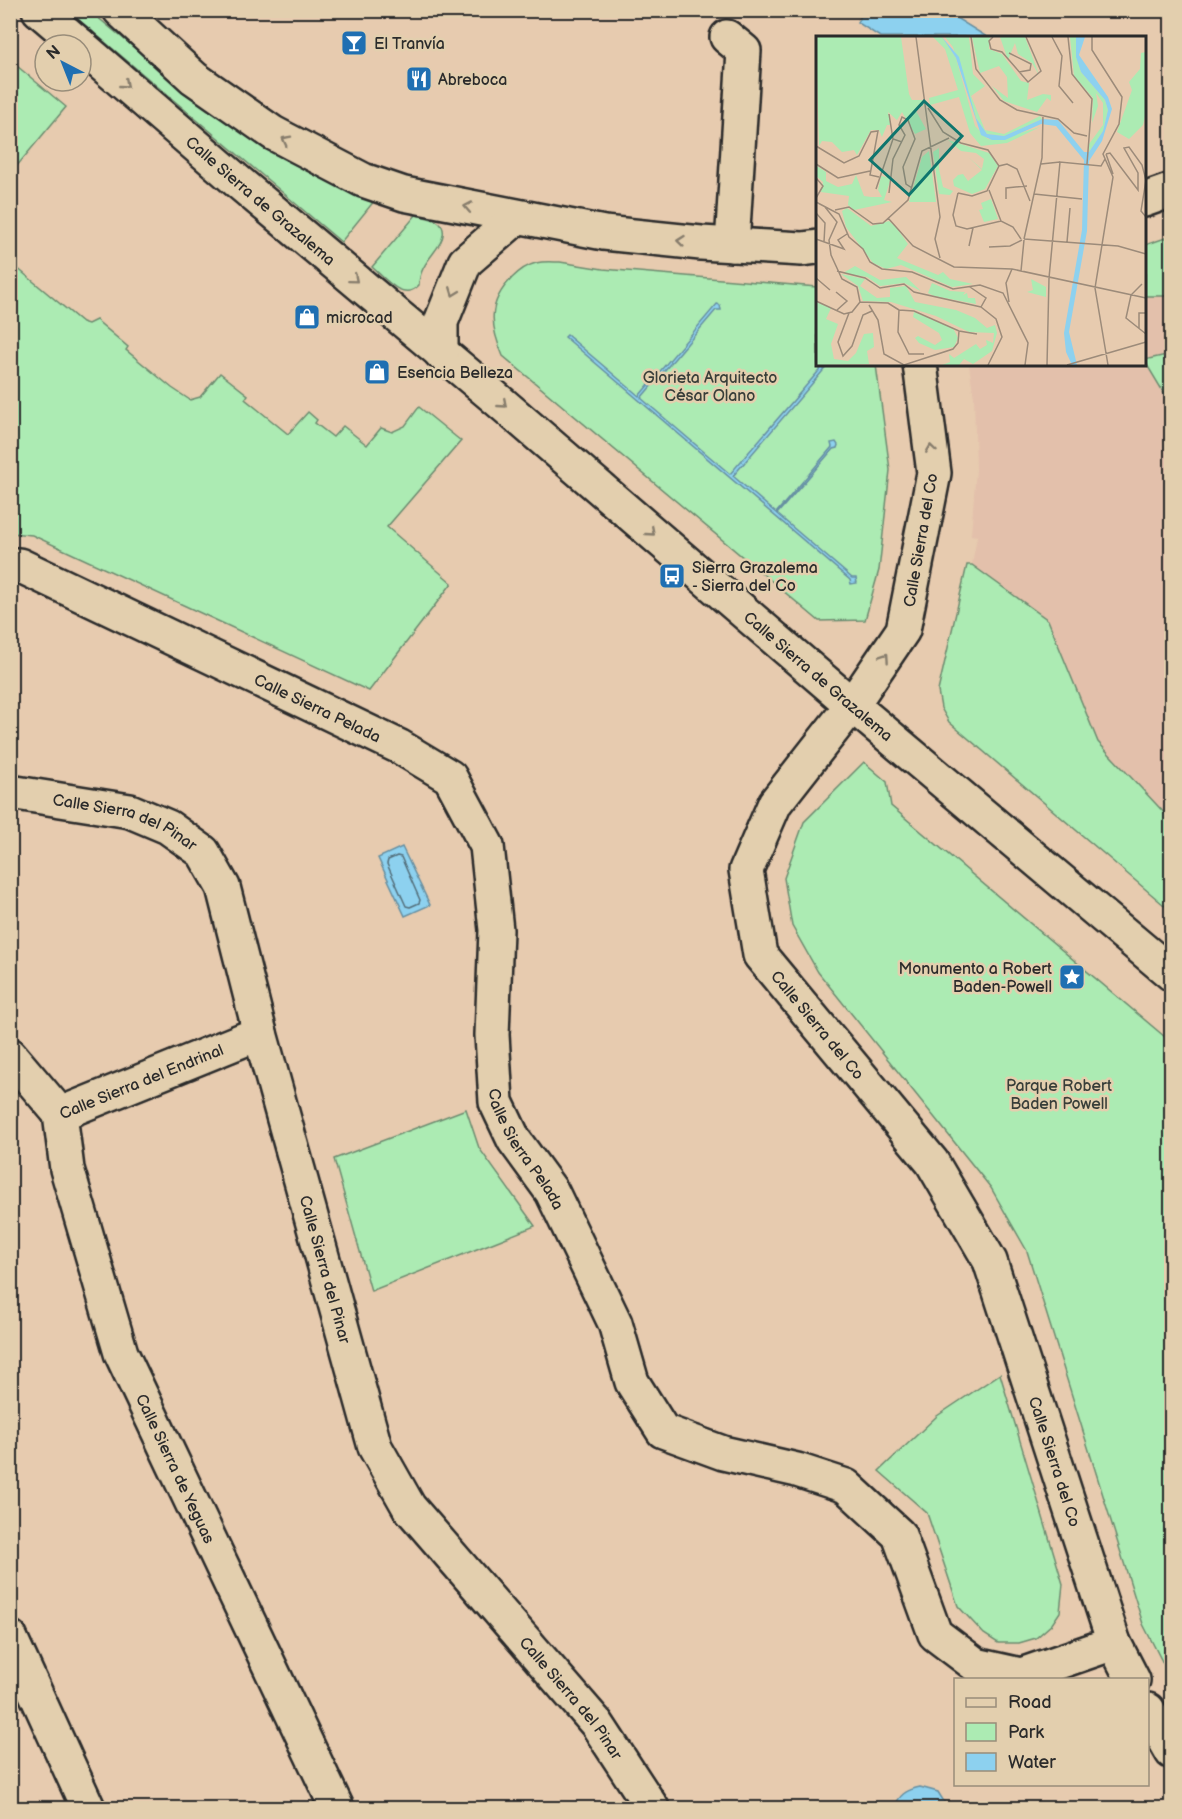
<svg xmlns="http://www.w3.org/2000/svg" width="1182" height="1819" font-family="'Balsamiq Sans',sans-serif">
<rect width="100%" height="100%" fill="#e7cbaf"/>
<filter id="ink" filterUnits="userSpaceOnUse"><feTurbulence type="fractalNoise" baseFrequency=".0167" numOctaves="2"/><feDisplacementMap in="SourceGraphic" scale="12" xChannelSelector="R" yChannelSelector="G"/><feConvolveMatrix kernelMatrix="1 2 1 2 8 2 1 2 1" color-interpolation-filters="sRGB"/></filter>
<g filter="url(#ink)">
<path fill="#e3c0ab" d="M1171,236V911L949,722L941,708L938,691L967,565H972L977,536L971,535L976,469L974,397L969,365L1144,364L1145,245Z"/>
<path fill="#acebb3" stroke="#6c8b6f" stroke-width="1.5" d="M77,11H90L196,99L375,200L341,242L73,15Z
M11,61L66,107L11,173Z
M416,215C422,217 433,218 438,222C442,225 444,230 443,235C442,249 419,262 419,285C403,303 385,278 372,267Z
M1171,236V296H1145V245Z
M10,262L82,322L88,324L96,320L128,347L126,350L172,388L190,400L200,397L220,373L248,395L245,399L288,434L308,412L317,420L315,423L333,437L343,426L367,445L381,428L392,432L405,426L419,407L461,441L387,527L452,583L369,691L32,535L11,533Z
M560,262L603,269L817,287L818,364L876,365L890,470L879,570L865,620L819,621L503,356C490,326 487,303 512,278C518,272 528,265 536,263C544,261 553,262 560,262Z
M1171,354H1172L1171,405L1144,360Z
M967,565H972L1048,620L1098,742L1171,820V911L949,722L941,708L938,691Z
M864,762L887,782L891,806L1171,1042V1679L1143,1624L1027,1251L991,1188L818,972L792,926L784,878L804,822Z
M466,1109L479,1148L535,1226L371,1291L334,1159Z
M1000,1374L1063,1584L1060,1612L1052,1624L1036,1638L1019,1643H998L984,1634L958,1606L927,1513L879,1471L937,1416Z"/>
<path fill="#8dd1ef" stroke="#668fa1" stroke-width="1.5" d="M864,11H945L987,37H880L857,22Z
M717,304L720,305L721,310H716L641,398L730,474L824,365H828L733,476L776,513L832,447L831,443L836,442L838,445L837,448L833,449L777,514L852,578H856L857,583L851,584L850,580L565,337L567,335L639,396Z
M402,847L430,905L405,916L378,858Z
M920,1787L938,1792L948,1808H894C899,1795 906,1790 920,1787Z"/>
<g fill="none" stroke-linecap="round" stroke-linejoin="round">
<path stroke="#526d79" stroke-width="1.5" d="M397,856L401,857L420,900L419,903L410,907L406,906L387,864L388,860Z"/>
<defs>
<g id="minor">
<path d="M39,10L80,45"/>
<path d="M120,10L194,78L273,133L363,180L404,194L604,233L701,243L802,249L818,247"/>
<path d="M727,37L744,51L732,245"/>
<path id="s1" d="M81,46L236,180L492,395L852,705L1172,974"/>
<path d="M1144,200L1172,190"/>
<path d="M441,353V322L465,262L517,217"/>
<path id="s2" d="M920,364L934,473L903,630L852,705L775,803L746,870L760,955L932,1162L990,1261L1114,1643L1133,1680"/>
<path id="s3" d="M10,565H19L400,747L450,777L487,846L496,930L492,1035L496,1102L514,1140L552,1192L615,1323L632,1382L663,1431L723,1453L797,1470L846,1486L899,1535L935,1634L976,1665L1021,1675L1114,1643"/>
<path id="s4" d="M10,792L130,811L168,827L203,852L223,887L260,1033L375,1447L409,1507L597,1724L652,1808"/>
<path id="s5" d="M10,1055L60,1114L260,1033"/>
<path id="s6" d="M60,1114L67,1169L121,1353L337,1808"/>
<path d="M10,1637L88,1808"/>
<path d="M1148,1710L1172,1752"/>
</g>
</defs>
<use href="#minor" stroke="#2b2b2b" stroke-width="38"/>
<use href="#minor" stroke="#e3cfae" stroke-width="33"/>
</g>
<defs><path id="oneway-chevron" d="M-2-3.5L2.5 0L-2 3.5" fill="none" stroke-width="1.6" stroke-linecap="round" stroke-linejoin="round" transform="scale(1.5)"/></defs>
<g stroke="#877d6c">
<use href="#oneway-chevron" transform="translate(125 84) rotate(41)"/>
<use href="#oneway-chevron" transform="translate(286 140) rotate(-153)"/>
<use href="#oneway-chevron" transform="translate(468 207) rotate(-169)"/>
<use href="#oneway-chevron" transform="translate(681 241) rotate(-174)"/>
<use href="#oneway-chevron" transform="translate(354 279) rotate(40)"/>
<use href="#oneway-chevron" transform="translate(454 292) rotate(111)"/>
<use href="#oneway-chevron" transform="translate(503 404) rotate(41)"/>
<use href="#oneway-chevron" transform="translate(931 449) rotate(-98)"/>
<use href="#oneway-chevron" transform="translate(651 532) rotate(41)"/>
<use href="#oneway-chevron" transform="translate(885 657) rotate(-56)"/>
</g>
</g>
<defs>
<symbol id="bar-square" viewBox="-11 -11 22 22"><rect x="-9" y="-9" width="18" height="18" rx="4" fill="#1f6fb2" stroke="#e3cfae"/><path d="M-6-5H6L.8 .8V4.5H3.5V6h-7V4.5H-.8V.8Z" fill="#fff"/></symbol>
<symbol id="restaurant-square" viewBox="-11 -11 22 22"><rect x="-9" y="-9" width="18" height="18" rx="4" fill="#1f6fb2" stroke="#e3cfae"/><path d="M-5-6h1v4h1v-4h1v4h1v-4h1v5L-1.5 .5V6h-2V.5L-5-1ZM5-6V6H3V1.5H1.5Q1.5-4 5-6Z" fill="#fff"/></symbol>
<symbol id="shop-square" viewBox="-11 -11 22 22"><rect x="-9" y="-9" width="18" height="18" rx="4" fill="#1f6fb2" stroke="#e3cfae"/><path d="M-5-2.5h2.3a2.7 3.5 0 0 1 5.4 0H5L5.5 6h-11ZM-1.5-2.5h3a1.5 2.3 0 0 0-3 0Z" fill="#fff"/></symbol>
<symbol id="bus-square" viewBox="-11 -11 22 22"><rect x="-9" y="-9" width="18" height="18" rx="4" fill="#1f6fb2" stroke="#e3cfae"/><path d="M-5-6H5V4H4V6H2V4H-2V6H-4V4H-5ZM-3.5-4V0h7V-4ZM-3.5 1.2v1.5H-2V1.2ZM2 1.2v1.5H3.5V1.2Z" fill="#fff"/></symbol>
<symbol id="sight-square" viewBox="-11 -11 22 22"><rect x="-9" y="-9" width="18" height="18" rx="4" fill="#1f6fb2" stroke="#e3cfae"/><path d="M0-6L1.8-2.2L6-1.7L2.9 1.2L3.7 5.4L0 3.3L-3.7 5.4L-2.9 1.2L-6-1.7L-1.8-2.2Z" fill="#fff"/></symbol>
</defs>
<g fill-rule="evenodd">
<use href="#bar-square" x="339" y="28" width="30" height="30"/>
<use href="#restaurant-square" x="404" y="64" width="30" height="30"/>
<use href="#shop-square" x="292" y="302" width="30" height="30"/>
<use href="#shop-square" x="362" y="357" width="30" height="30"/>
<use href="#bus-square" x="657" y="561" width="30" height="30"/>
<use href="#sight-square" x="1057" y="962" width="30" height="30"/>
</g>
<g text-anchor="middle" stroke-width="5" stroke-linejoin="round" paint-order="stroke">
<g font-size="16" fill="#2b2b2b" stroke="#e3cfae" text-anchor="start">
<text x="374" y="49">El Tranvía</text>
<text x="438" y="85">Abreboca</text>
<text x="326" y="323">microcad</text>
<text x="397" y="378">Esencia Belleza</text>
<text x="692" y="573">Sierra Grazalema<tspan x="692" dy="18">- Sierra del Co</tspan></text>
<text x="1052" y="974" text-anchor="end">Monumento a Robert<tspan x="1052" dy="18">Baden-Powell</tspan></text>
</g>
<g font-size="16" fill="#2b2b2b" stroke="#e3cfae">
<text dy="6" stroke="none"><textPath href="#s1" startOffset="237">Calle Sierra de Grazalema</textPath></text>
<text transform="translate(920 540) rotate(-80)" y="6">Calle Sierra del Co</text>
<text dy="6" stroke="none"><textPath href="#s1" startOffset="970">Calle Sierra de Grazalema</textPath></text>
<text dy="6" stroke="none"><textPath href="#s3" startOffset="340">Calle Sierra Pelada</textPath></text>
<text dy="6" stroke="none"><textPath href="#s4" startOffset="120">Calle Sierra del Pinar</textPath></text>
<text dy="6" stroke="none"><textPath href="#s2" startOffset="735">Calle Sierra del Co</textPath></text>
<text dy="6" stroke="none"><textPath href="#s5" startOffset="165">Calle Sierra del Endrinal</textPath></text>
<text dy="6" stroke="none"><textPath href="#s3" startOffset="880">Calle Sierra Pelada</textPath></text>
<text dy="6" stroke="none"><textPath href="#s4" startOffset="642">Calle Sierra del Pinar</textPath></text>
<text dy="6" stroke="none"><textPath href="#s2" startOffset="1239">Calle Sierra del Co</textPath></text>
<text dy="6" stroke="none"><textPath href="#s6" startOffset="375">Calle Sierra de Yeguas</textPath></text>
<text dy="6" stroke="none"><textPath href="#s4" startOffset="1146">Calle Sierra del Pinar</textPath></text>
</g>
<g font-size="16" fill="#383e39" stroke="#e3cfae">
<text x="710" y="383">Glorieta Arquitecto<tspan x="710" dy="18">César Olano</tspan></text>
<text x="1059" y="1091">Parque Robert<tspan x="1059" dy="18">Baden Powell</tspan></text>
</g>
</g>
<g transform="translate(816 36)">
<rect width="330" height="330" fill="#e7cbaf"/>
<path d="M0,1H85L93,58L96,64H106L107,70L100,71V75L110,93L99,98L86,76L81,84L72,76L75,89H71L66,101L63,94H55L41,119L38,114L26,116L16,106L6,105L3,110ZM117,1H126L140,22L159,90L172,103L181,104L224,91L191,107L165,110L154,97L143,61L114,69L113,62L142,54L129,13ZM129,1H153L157,38L169,50L155,60L169,94L188,98L224,80L226,83L188,100L171,98L160,82L137,11ZM156,1H174L173,13L186,18L205,45L213,47L211,64L227,58L235,59V65L231,62L221,76L188,65L176,50L192,62L191,41L183,30L164,37ZM184,1H209L223,39L216,27L202,18L199,7L192,24ZM254,1H260L265,36L289,64L292,74L287,95L273,116V108L287,89V67L280,57L282,70L276,87L277,62L258,40ZM330,16V76L327,89L313,103L301,96L316,54L313,46L324,33L325,17ZM132,104L173,117L182,130L169,153L156,158L138,150L137,144L142,139L147,138L152,145L166,134L152,121L166,133L168,123L160,117L145,115ZM123,112V133L127,151L137,155L134,159L123,158L117,116ZM113,115L120,166H93L106,121ZM1,130L10,136V145L22,151L36,148L40,139L48,160L55,161H66L62,154L65,140L75,142L68,164L76,166L38,174L32,169L33,160L5,156L7,146L0,140ZM175,163L182,183L168,186L163,174L167,173L165,167ZM31,172L55,190L73,185L80,191L92,208L81,222L122,239L127,236L134,243L157,248L136,251L85,229L70,233L57,227L30,191L26,175ZM39,230L64,244L90,241L105,255L88,247L64,250L51,241L27,237ZM25,238L49,243L44,250L61,262L74,261V252L90,250L99,266L140,274L159,282L171,292L179,289L181,297L176,315L157,328L148,323L143,329H126L134,326L133,318L138,322L160,308L164,313L171,309L170,304L177,307L178,297L153,296L120,280L75,266L47,265L42,250ZM215,243L230,251V261L211,256L217,254ZM116,247L134,255L149,256L147,259L151,257L152,262H159L160,268L118,260L112,257ZM0,266L15,272L10,283L22,288L15,308L18,323L32,325L40,317L48,298L57,297L58,311L51,315L53,328L0,329ZM98,276L137,292L142,302L138,311L119,314L103,307L99,302L102,300L119,309L126,304L123,297L97,281Z" fill="#acebb3"/>
<path d="M126,1L143,21L160,82L171,98L188,100L226,83L242,84L268,116H273L287,95L292,74L289,64L265,36L260,21V1H269L263,19L292,61L296,73L286,105L273,125L271,195L253,296L261,329H256L250,316L248,297L266,194L268,124L240,90L225,88L189,104H176L165,99L140,22Z" fill="#8dd1ef"/>
<path fill="none" stroke="#9c8b7a" stroke-width="1.5" d="M100,1L124,181L119,203L124,222M155,1L160,33L184,64L201,74L242,83L258,97L271,100M177,1L173,5L175,13L186,16L212,46L225,35L210,1M236,1L246,20L243,50L257,67M252,1L256,38L276,63L271,128M276,1V14L306,61L303,88L287,118L297,141L279,252L292,329M193,17L215,28L214,34L203,36M112,72L127,96L145,107L172,114L183,130M73,78L77,103L86,106M0,110L28,127L43,120L55,96L62,95L54,139L63,141M290,118L294,117L322,154V137L308,112L313,111L326,129L330,144L325,175L330,181M290,118L297,138M0,128L22,142L54,135M225,128L244,126M0,142L7,150L0,162M60,153L77,103M173,154L185,185M73,157L77,123L89,99L83,89L86,81L92,84L99,103L87,131L90,148L96,152M142,157L156,160L171,155L183,130L191,128L201,133L214,165M142,157L137,179L140,190L151,193L185,185L197,191L205,203M218,158L266,163M190,163V152L211,150M0,166L23,178L33,201L47,213L54,226L66,233L96,236L137,253L164,249L187,257L212,307L209,329M9,171L21,186L13,204L15,219L26,243L41,251L44,266M19,174L33,171L57,188L67,187L92,164L106,115L133,102M0,177L9,187L8,206M72,182L97,210L138,231L196,233L330,262M0,203L28,213L22,204L31,198M208,203L226,122L227,79M208,203L302,210L330,218M251,206L254,172M153,210L157,192M173,211L194,210L206,204M21,235L49,242L64,252L88,248L98,256L165,271M205,235L208,204M0,242L14,254M326,248L315,259L310,282L330,298M154,251L170,262L165,271M20,256L31,265L21,274M0,265L28,278L36,276L44,266M44,266L72,267L83,274M193,266L190,247L196,233M53,269L62,284L68,318L88,329L137,313L142,307L143,295M165,271L180,283L186,301L172,329M83,274L98,275L143,295L161,298M83,274L82,296L93,318H108M33,277L22,306L27,320L36,310L47,279L56,275M323,292V277H330M231,329L233,242L244,126L285,130L289,123M251,329L330,306"/>
<path fill="#0f766e" fill-opacity="0.15" stroke="#0f766e" stroke-width="3" d="M108,65L146,100L93,159L54,124Z"/>
<rect width="330" height="330" fill="none" stroke="#2b2b2b" stroke-width="3"/>
</g>
<rect width="1182" height="1819" fill="none" stroke="#e3cfae" stroke-width="36"/>
<rect x="18" y="18" width="1146" height="1783" fill="none" stroke="#2b2b2b" stroke-width="2" filter="url(#ink)"/>
<rect x="954" y="1678" width="195" height="108" fill="#e3cfae" stroke="#998d7a" stroke-width="1.5"/>
<rect x="966" y="1698" width="30" height="9" fill="#e3cfae" stroke="#998d7a" stroke-width="1.5"/>
<text x="1008" y="1708" font-size="18" fill="#2b2b2b">Road</text>
<rect x="966" y="1723" width="30" height="18" fill="#acebb3" stroke="#998d7a" stroke-width="1.5"/>
<text x="1008" y="1738" font-size="18" fill="#2b2b2b">Park</text>
<rect x="966" y="1753" width="30" height="18" fill="#8dd1ef" stroke="#998d7a" stroke-width="1.5"/>
<text x="1008" y="1768" font-size="18" fill="#2b2b2b">Water</text>
<g transform="translate(63 63) rotate(318)"><circle r="28" fill="#e3cfae" stroke="#998d7a" stroke-width="1.5"/>
<path d="M0-4.5L10 22L0 15L-10 22Z" fill="#1f6fb2"/>
<text y="-9" font-size="16" font-weight="bold" text-anchor="middle" fill="#2b2b2b">N</text>
</g>
</svg>
